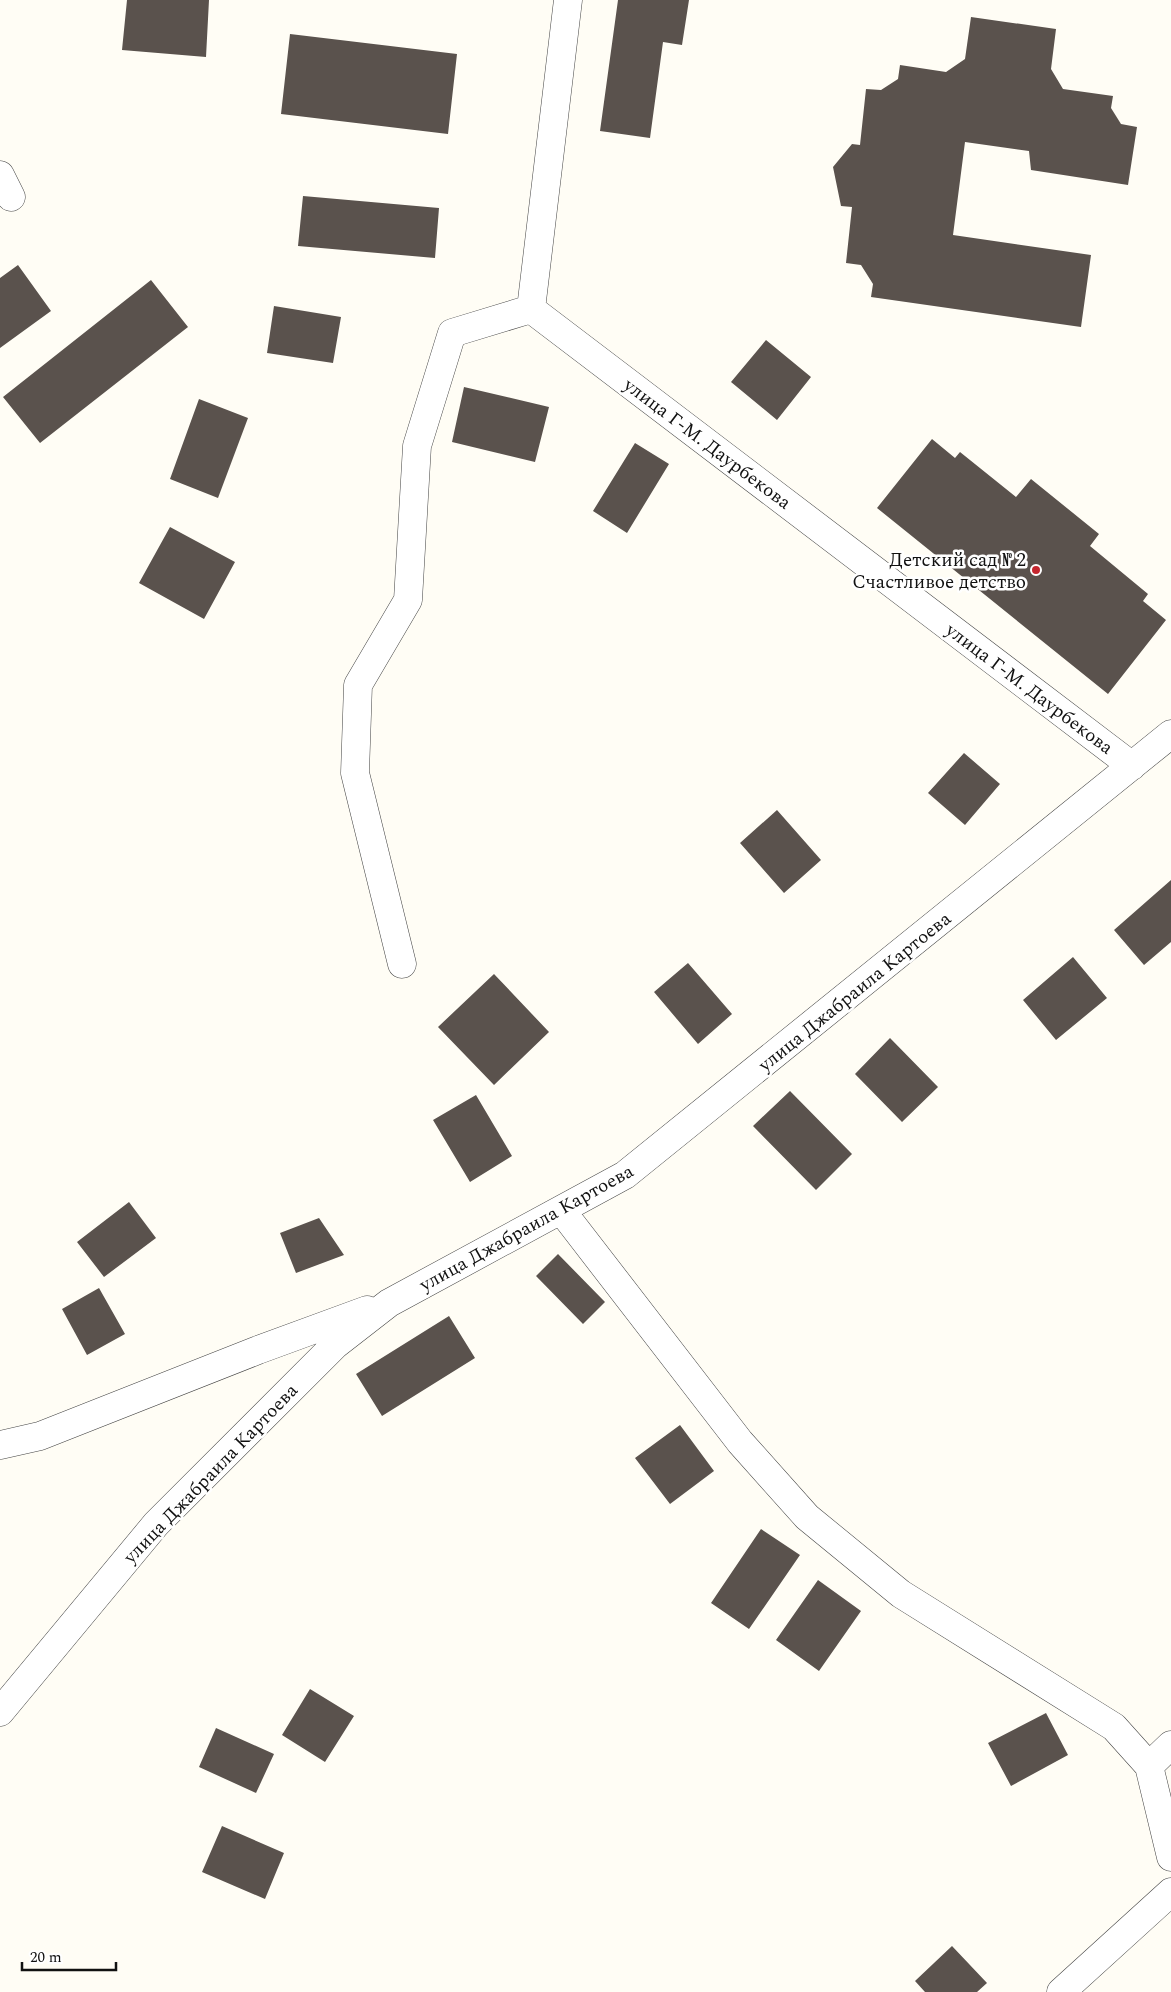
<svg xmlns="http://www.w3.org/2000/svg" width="1171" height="1992" font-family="Spectral,serif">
<rect width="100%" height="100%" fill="#fffdf5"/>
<path fill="#5a524d" d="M127,0H209L206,57L122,50Z
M618,0H689L682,45L663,42L650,138L600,131Z
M971,17L1056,29L1051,69L1063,89L1113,96L1111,108L1121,124L1137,127L1128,185L1031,170L1029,151L965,142L953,235L1091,255L1081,327L871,297L873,284L861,265L846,263L852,207L841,206L833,167L852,144L860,145L866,89L881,90L898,79L900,65L946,72L965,59Z
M290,34L457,54L448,134L281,114Z
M303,196L439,208L435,258L298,246Z
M18,265L51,311L0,348V278Z
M151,280L188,327L40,443L3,397Z
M274,306L341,317L333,363L267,353Z
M766,340L811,377L777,420L731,382Z
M464,387L549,407L535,462L452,442Z
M199,399L248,418L218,498L170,479Z
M932,439L955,458L960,452L1016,497L1031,479L1099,534L1090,546L1148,594L1143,601L1166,620L1108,694L877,508Z
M635,443L669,464L627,533L593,511Z
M170,527L235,562L204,619L139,583Z
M964,753L1000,784L965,825L928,793Z
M777,810L821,860L784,893L740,843Z
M1171,880V942L1144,965L1114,930Z
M1073,957L1107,998L1056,1040L1023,1000Z
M688,963L732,1014L698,1044L654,992Z
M494,974L549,1032L494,1085L438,1027Z
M890,1038L938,1087L902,1122L855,1074Z
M790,1091L852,1154L816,1190L753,1126Z
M476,1095L512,1156L470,1182L433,1120Z
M129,1202L156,1238L104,1277L77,1242Z
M319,1218L344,1255L296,1273L280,1233Z
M558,1254L605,1302L583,1324L536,1276Z
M99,1288L125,1334L87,1355L62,1309Z
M449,1316L475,1358L382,1416L356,1374Z
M680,1425L714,1471L670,1504L635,1458Z
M761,1529L800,1555L749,1629L711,1603Z
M818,1580L861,1611L819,1671L776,1640Z
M310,1689L354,1716L325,1762L282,1735Z
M1046,1713L1068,1755L1011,1786L988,1743Z
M216,1728L274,1754L256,1793L199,1767Z
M222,1826L284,1853L265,1899L202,1872Z
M952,1946L987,1983L977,1992H925L915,1981Z"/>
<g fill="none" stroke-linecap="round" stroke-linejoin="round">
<defs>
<path id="minor" d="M568,0L531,309L1132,766
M0,175L11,197
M402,964L355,773L358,685L408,600L417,446L452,333L531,309
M561,1210L740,1442L807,1517L901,1594L1114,1727L1149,1766L1171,1857
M0,1445L40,1436L258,1350L367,1310
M0,1712L156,1524L335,1345L389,1303L625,1175L1171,734
M1149,1766L1171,1745
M1061,1992L1171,1892"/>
</defs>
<use href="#minor" stroke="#444" stroke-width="29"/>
<use href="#minor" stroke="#fff" stroke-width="28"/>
</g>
<circle fill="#c4262e" stroke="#fff" stroke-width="2" cx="1036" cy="570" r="5"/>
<g text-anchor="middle" stroke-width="5" stroke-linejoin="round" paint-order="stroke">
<g font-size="19" fill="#111" stroke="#fff">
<text transform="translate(708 443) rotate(37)" y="7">улица Г-М. Даурбекова</text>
<text transform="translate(1030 688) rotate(37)" y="7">улица Г-М. Даурбекова</text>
<text transform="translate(854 991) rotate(-39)" y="7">улица Джабраила Картоева</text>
<text transform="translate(526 1227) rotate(-29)" y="7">улица Джабраила Картоева</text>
<text transform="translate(210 1473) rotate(-46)" y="7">улица Джабраила Картоева</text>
</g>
<g font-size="19" fill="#111" stroke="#fff" text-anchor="end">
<text x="1026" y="566">Детский сад № 2<tspan x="1026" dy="22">Счастливое детство</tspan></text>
</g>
</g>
<path d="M22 1962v8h94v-8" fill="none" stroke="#111111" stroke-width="2.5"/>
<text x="30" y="1962" font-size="15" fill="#111111" stroke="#ffffff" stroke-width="4" paint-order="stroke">20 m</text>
</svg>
